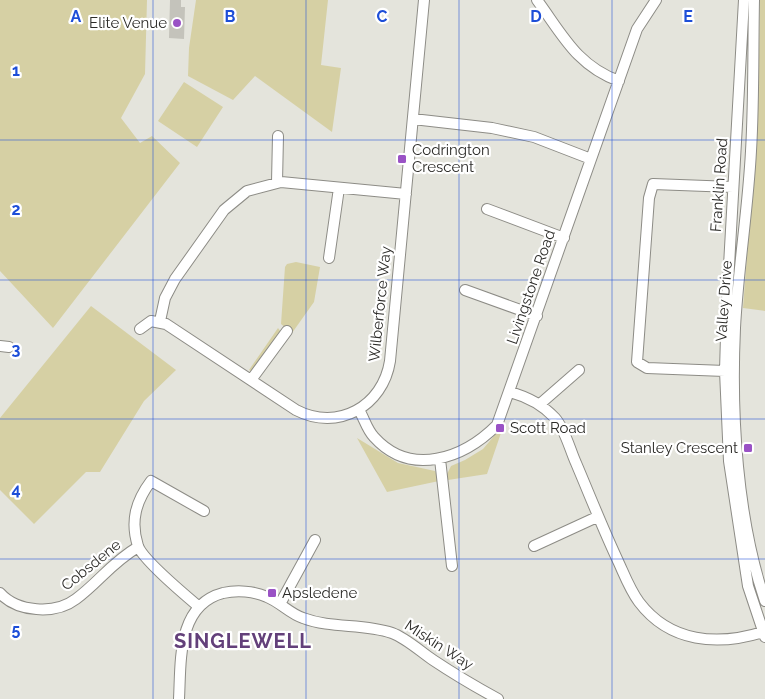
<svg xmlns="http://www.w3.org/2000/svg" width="765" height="699" font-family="Raleway,sans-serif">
<rect width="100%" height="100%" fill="#e4e4dc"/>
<path fill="#d6d0a4" d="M0,0H147L145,74L121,118L140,143L152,136L180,163L53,328L0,271Z
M196,0H328L321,65L341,68L332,132L255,76L233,100L188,76L189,48Z
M760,0H765V311L743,308L758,110Z
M184,82L223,107L197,147L158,121Z
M296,262L320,267L314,302L292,333L281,324L285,267L287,264Z
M91,306L176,370L144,401L100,472H86L34,524L0,490V418Z
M278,328L281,332L253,372L249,370Z
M500,429L502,430L487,474L448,480L447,474L451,466L465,460L483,449Z
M357,438L398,463L435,471L439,481L387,492Z"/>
<path fill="#c4c3bb" d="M170,0H181V7H185L184,39L169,38Z"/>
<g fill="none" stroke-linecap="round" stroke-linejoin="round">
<defs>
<path id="minor" d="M537,0C562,34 577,66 619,81
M744,0L727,301L725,371L729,461L748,586L765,637
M754,0C753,50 754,101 751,151C748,210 738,269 735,328C731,416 737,518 765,601
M413,119L492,128L534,137L591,159
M277,182L278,136
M487,209L564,238
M329,258L339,188
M465,290L537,316
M160,321L165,298L175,279L224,210L247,191L281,182L406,194
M140,329L151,321L166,324L296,410C338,432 383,406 390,361L424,0
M0,346L9,347
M725,371L647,368L637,362L649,198L653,184L733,187
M251,380L287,331
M510,392C528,397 542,404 555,418C565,429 570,450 576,463C590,496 603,529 618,561C624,574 630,590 639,602C670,643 718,646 763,632
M540,404L579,370
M359,410C364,418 367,430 374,437C411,478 464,458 497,425L637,29L656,0
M440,459L452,566
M534,546L597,517
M0,593C17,612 55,615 76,599C99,582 111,563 138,547
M280,604L315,540
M198,606C185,595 143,560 138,546C130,521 136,501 151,481L204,511
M179,699C181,661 177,605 223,593C237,590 254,591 267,597C280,602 290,614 303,618C332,629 363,623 392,633C406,638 421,652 433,660C454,674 476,687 498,699"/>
</defs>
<use href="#minor" stroke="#8d8c86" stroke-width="12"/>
<use href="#minor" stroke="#fff" stroke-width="10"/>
</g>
<path fill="none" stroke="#1d4ed8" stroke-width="1" stroke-opacity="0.55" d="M153,0V699M306,0V699M459,0V699M612,0V699M0,140H765M0,280H765M0,419H765M0,559H765"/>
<g fill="#9a52c5" stroke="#fff" stroke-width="2">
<circle cx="177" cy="23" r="5"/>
<rect x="397" y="154" width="10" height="10" rx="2.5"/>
<rect x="495" y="423" width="10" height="10" rx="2.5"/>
<rect x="743" y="443" width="10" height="10" rx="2.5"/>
<rect x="267" y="588" width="10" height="10" rx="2.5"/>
</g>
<g text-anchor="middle" stroke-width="4.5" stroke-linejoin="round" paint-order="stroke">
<g font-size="15" fill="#2c2b28" stroke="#fff" text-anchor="start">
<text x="167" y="28" text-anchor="end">Elite Venue</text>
<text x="412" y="155">Codrington<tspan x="412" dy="17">Crescent</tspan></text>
<text x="510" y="433">Scott Road</text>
<text x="738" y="453" text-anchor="end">Stanley Crescent</text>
<text x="282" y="598">Apsledene</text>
</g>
<g font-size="15" fill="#2c2b28" stroke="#fff">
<text transform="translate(719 185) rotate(-86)" y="5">Franklin Road</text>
<text transform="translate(531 287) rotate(-71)" y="5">Livingstone Road</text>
<text transform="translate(724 301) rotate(-86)" y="5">Valley Drive</text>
<text transform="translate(380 304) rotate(-84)" y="5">Wilberforce Way</text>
<text transform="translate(91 565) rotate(-39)" y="5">Cobsdene</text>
<text transform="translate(439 645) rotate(33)" y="5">Miskin Way</text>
</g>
<g font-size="20" font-weight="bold" letter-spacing="1" fill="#63407a" stroke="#fff">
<text x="243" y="648">SINGLEWELL</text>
</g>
</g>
<g font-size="16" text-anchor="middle" font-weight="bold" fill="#1d4ed8" stroke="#fff" stroke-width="4.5" stroke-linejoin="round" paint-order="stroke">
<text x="76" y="22">A</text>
<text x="230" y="22">B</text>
<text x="382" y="22">C</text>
<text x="536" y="22">D</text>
<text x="688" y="22">E</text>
<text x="16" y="76">1</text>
<text x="16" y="215">2</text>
<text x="16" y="355">3</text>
<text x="16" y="495">4</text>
<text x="16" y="635">5</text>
</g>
</svg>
